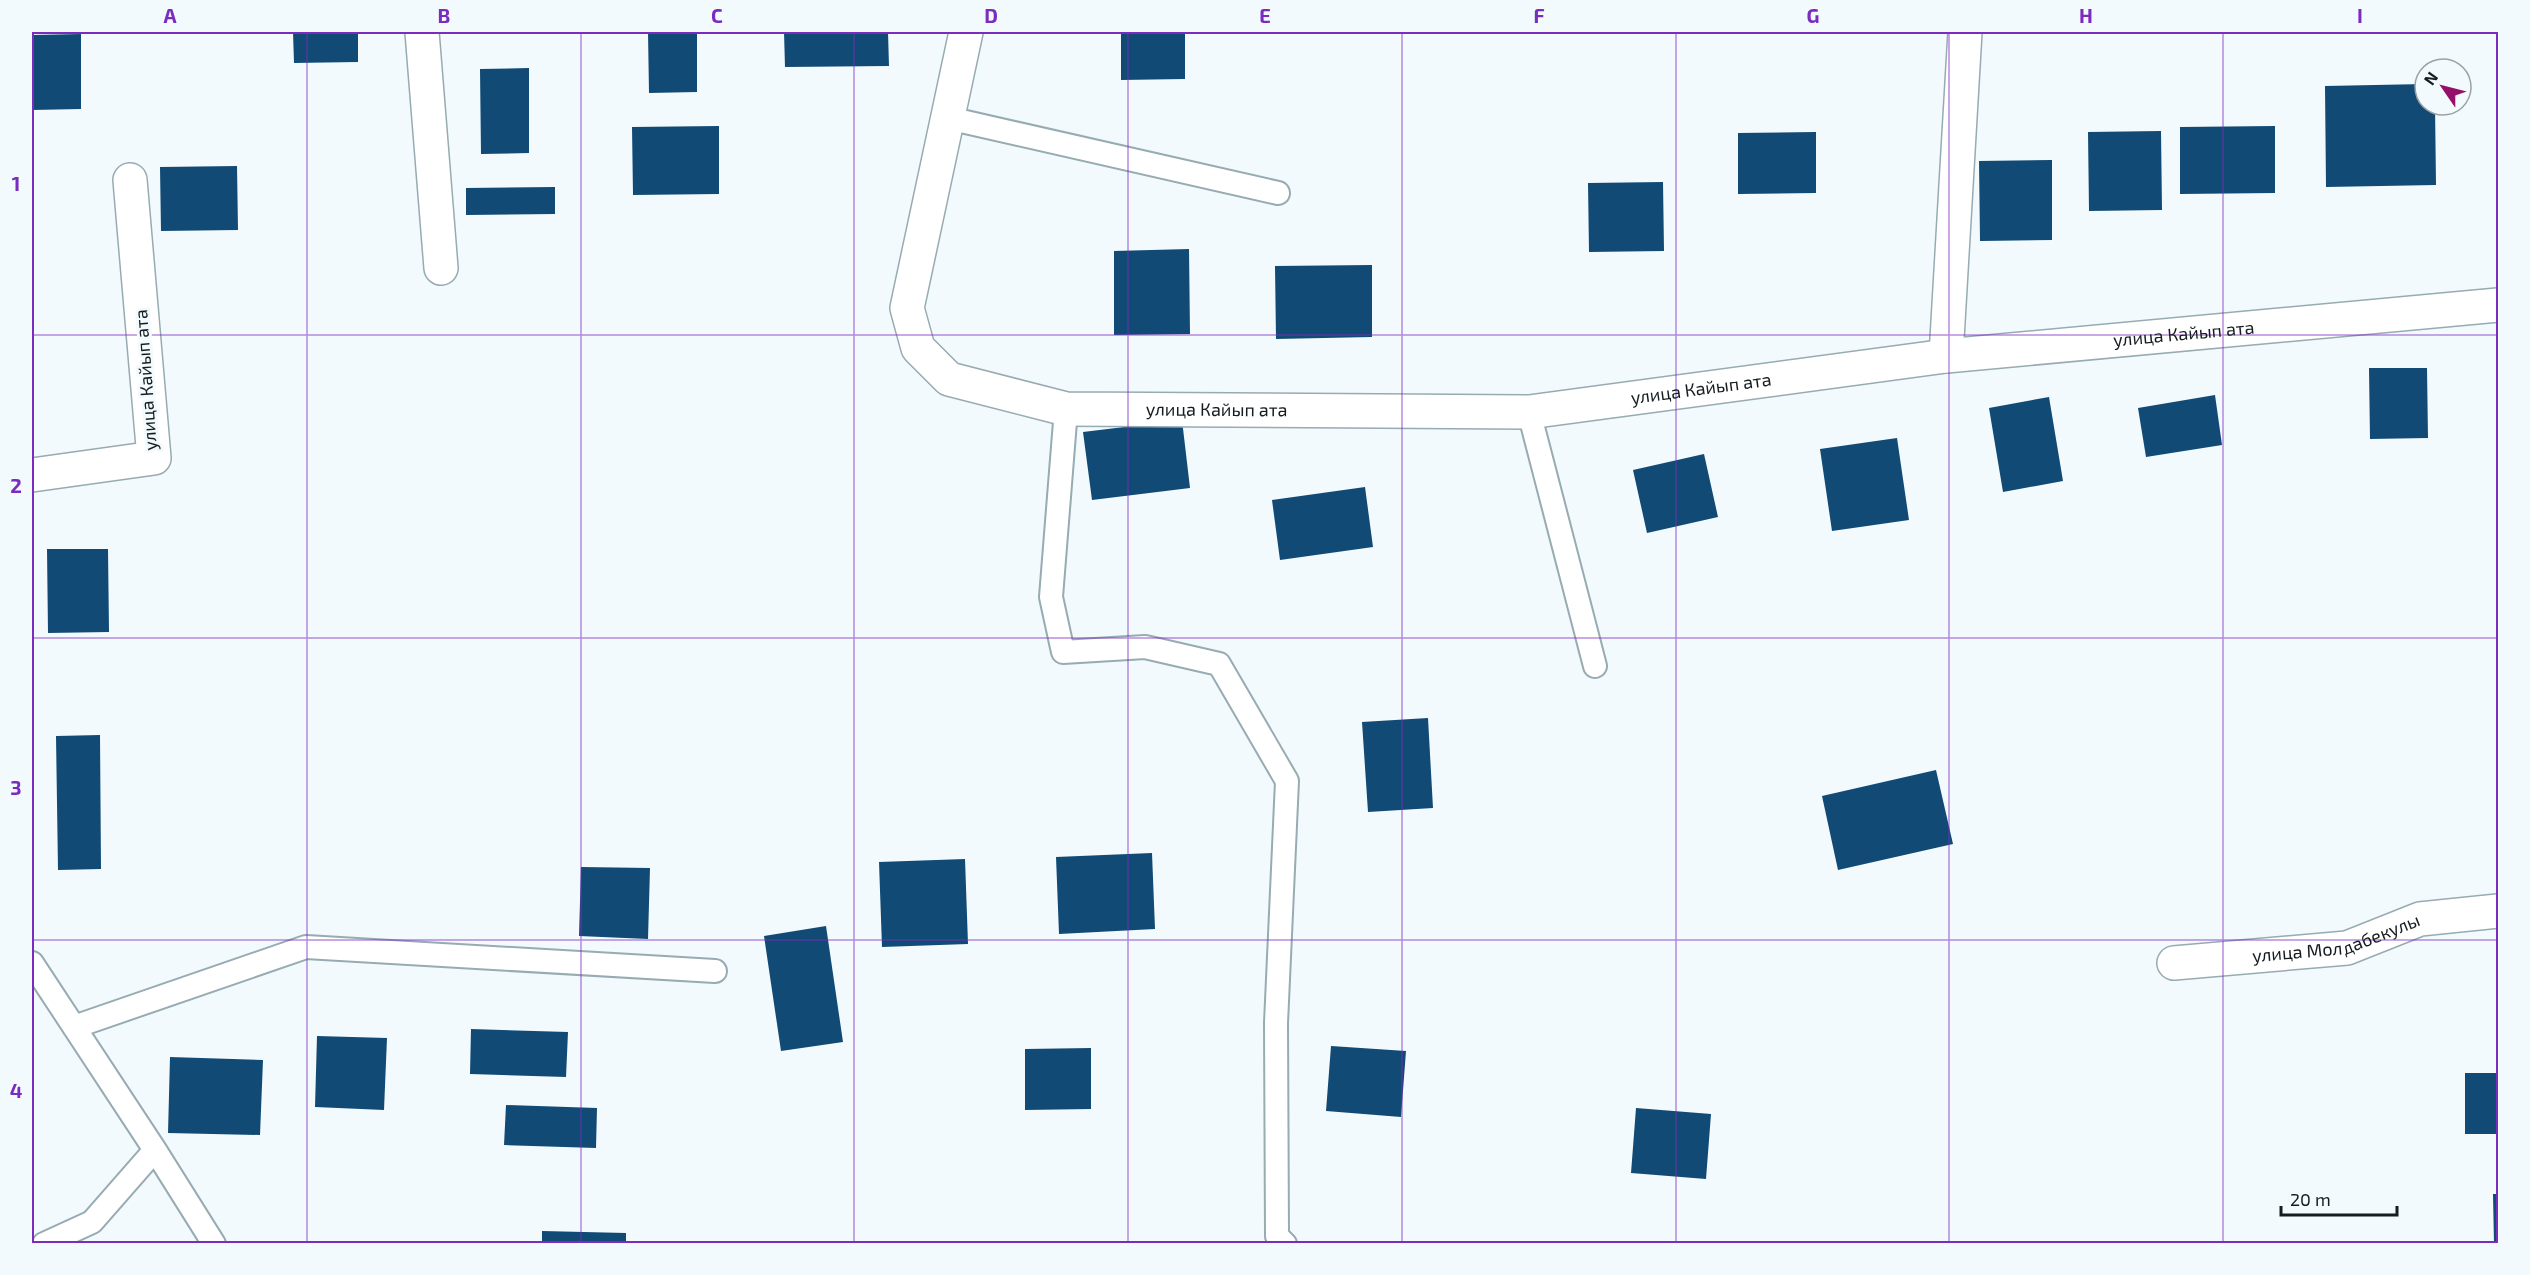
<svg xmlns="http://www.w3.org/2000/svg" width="2530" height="1275" font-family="'Exo 2',sans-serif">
<rect width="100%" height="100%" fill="#f2fafd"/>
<path fill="#114a75" d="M293,32H358V62L294,63Z
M648,32H697V92L649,93Z
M784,32H888L889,66L785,67Z
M1121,32H1185V79L1121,80Z
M81,34V109L32,110V35Z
M529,68V153L481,154L480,69Z
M2425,84V105H2435L2436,185L2326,187L2325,86Z
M719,126V194L633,195L632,127Z
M2275,126V193L2180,194V127Z
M2161,131L2162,210L2089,211L2088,132Z
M1816,132V193L1738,194V133Z
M2052,160V240L1980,241L1979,161Z
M237,166L238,230L161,231L160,167Z
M1663,182L1664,251L1589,252L1588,183Z
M555,187V214L466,215V188Z
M1189,249L1190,334L1114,335V251Z
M1372,265V337L1276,339L1275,266Z
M2369,368H2427L2428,438L2370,439Z
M2215,395L2222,445L2146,457L2138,408Z
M2049,397L2063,481L2003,492L1989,408Z
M1182,420L1190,488L1092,500L1083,432Z
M1897,438L1909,520L1832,531L1820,449Z
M1704,454L1718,517L1647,533L1633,470Z
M1365,487L1373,547L1280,560L1272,500Z
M47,549H108L109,632L48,633Z
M1428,718L1433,808L1368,812L1362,722Z
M100,735L101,869L58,870L56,736Z
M1936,770L1953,844L1838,870L1822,796Z
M1152,853L1155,929L1059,934L1056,857Z
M965,859L968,944L882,947L879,862Z
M581,867L650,868L648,939L579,936Z
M826,926L843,1042L781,1051L764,936Z
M471,1029L568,1032L566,1077L470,1074Z
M317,1036L387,1038L384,1110L315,1107Z
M1331,1046L1406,1051L1401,1117L1326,1111Z
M1091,1048V1109L1025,1110V1049Z
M170,1057L263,1060L260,1135L168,1133Z
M2465,1073H2498V1134H2465Z
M506,1105L597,1108L596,1148L504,1145Z
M1636,1108L1711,1114L1706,1179L1631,1173Z
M2493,1194H2498V1244H2494Z
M542,1231L626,1233V1244H542Z"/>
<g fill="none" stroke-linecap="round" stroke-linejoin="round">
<defs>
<path id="service" d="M948,118L1278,193
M1066,409L1051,597L1063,652L1145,647L1219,664L1287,781L1276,1023L1277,1236L1285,1244
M1529,412L1595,666
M32,963L155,1150L214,1244
M74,1027L306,947L715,971
M44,1244L92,1222L155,1150"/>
<g id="minor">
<path d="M422,32L441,268"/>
<path id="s1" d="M966,32L907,308L918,348L949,379L1066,409L1529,412L1946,356L2498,305"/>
<path d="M1946,356L1965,32"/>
<path d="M32,475L154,458L130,180"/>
<path id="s2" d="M2174,963L2347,948L2420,919L2498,911"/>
</g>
</defs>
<use href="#service" stroke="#97abb2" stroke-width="26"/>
<use href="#minor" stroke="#97abb2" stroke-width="36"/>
<use href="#service" stroke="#fff" stroke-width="22"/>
<use href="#minor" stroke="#fff" stroke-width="33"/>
</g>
<path fill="none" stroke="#7b2cbf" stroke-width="1.5" stroke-opacity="0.55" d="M307,32V1244M581,32V1244M854,32V1244M1128,32V1244M1402,32V1244M1676,32V1244M1949,32V1244M2223,32V1244M32,335H2498M32,638H2498M32,940H2498"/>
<g text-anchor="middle" stroke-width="6" stroke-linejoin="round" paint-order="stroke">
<g font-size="18" fill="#161d20" stroke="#f2fafd">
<text dy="6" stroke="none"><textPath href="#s1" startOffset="1611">улица Кайып ата</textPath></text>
<text transform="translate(146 380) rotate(-94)" y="6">улица Кайып ата</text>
<text dy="6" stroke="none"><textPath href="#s1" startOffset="1125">улица Кайып ата</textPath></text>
<text dy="6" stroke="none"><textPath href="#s1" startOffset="639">улица Кайып ата</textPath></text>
<text dy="6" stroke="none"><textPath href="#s2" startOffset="165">улица Молдабекулы</textPath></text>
</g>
</g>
<rect width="2530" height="1275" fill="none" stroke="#f2fafd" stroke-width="66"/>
<g transform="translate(2443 87) rotate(305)"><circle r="28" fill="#f2fafd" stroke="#9aa2a5" stroke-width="1.5"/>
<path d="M0-4.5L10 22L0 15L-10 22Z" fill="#951169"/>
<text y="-9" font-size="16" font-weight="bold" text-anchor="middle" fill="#161d20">N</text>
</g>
<path d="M2281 1206v9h116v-9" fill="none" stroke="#161d20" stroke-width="3"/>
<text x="2290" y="1206" font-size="18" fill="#161d20" stroke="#f2fafd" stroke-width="4.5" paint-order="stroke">20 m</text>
<rect x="33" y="33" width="2464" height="1209" fill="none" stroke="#7b2cbf" stroke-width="2"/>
<g font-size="20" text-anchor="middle" font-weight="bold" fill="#7b2cbf">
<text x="170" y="23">A</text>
<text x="444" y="23">B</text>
<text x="717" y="23">C</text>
<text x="991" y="23">D</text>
<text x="1265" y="23">E</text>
<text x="1539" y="23">F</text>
<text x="1813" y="23">G</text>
<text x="2086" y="23">H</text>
<text x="2360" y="23">I</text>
<text x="16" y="191">1</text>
<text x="16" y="493">2</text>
<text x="16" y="795">3</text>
<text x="16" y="1098">4</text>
</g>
</svg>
